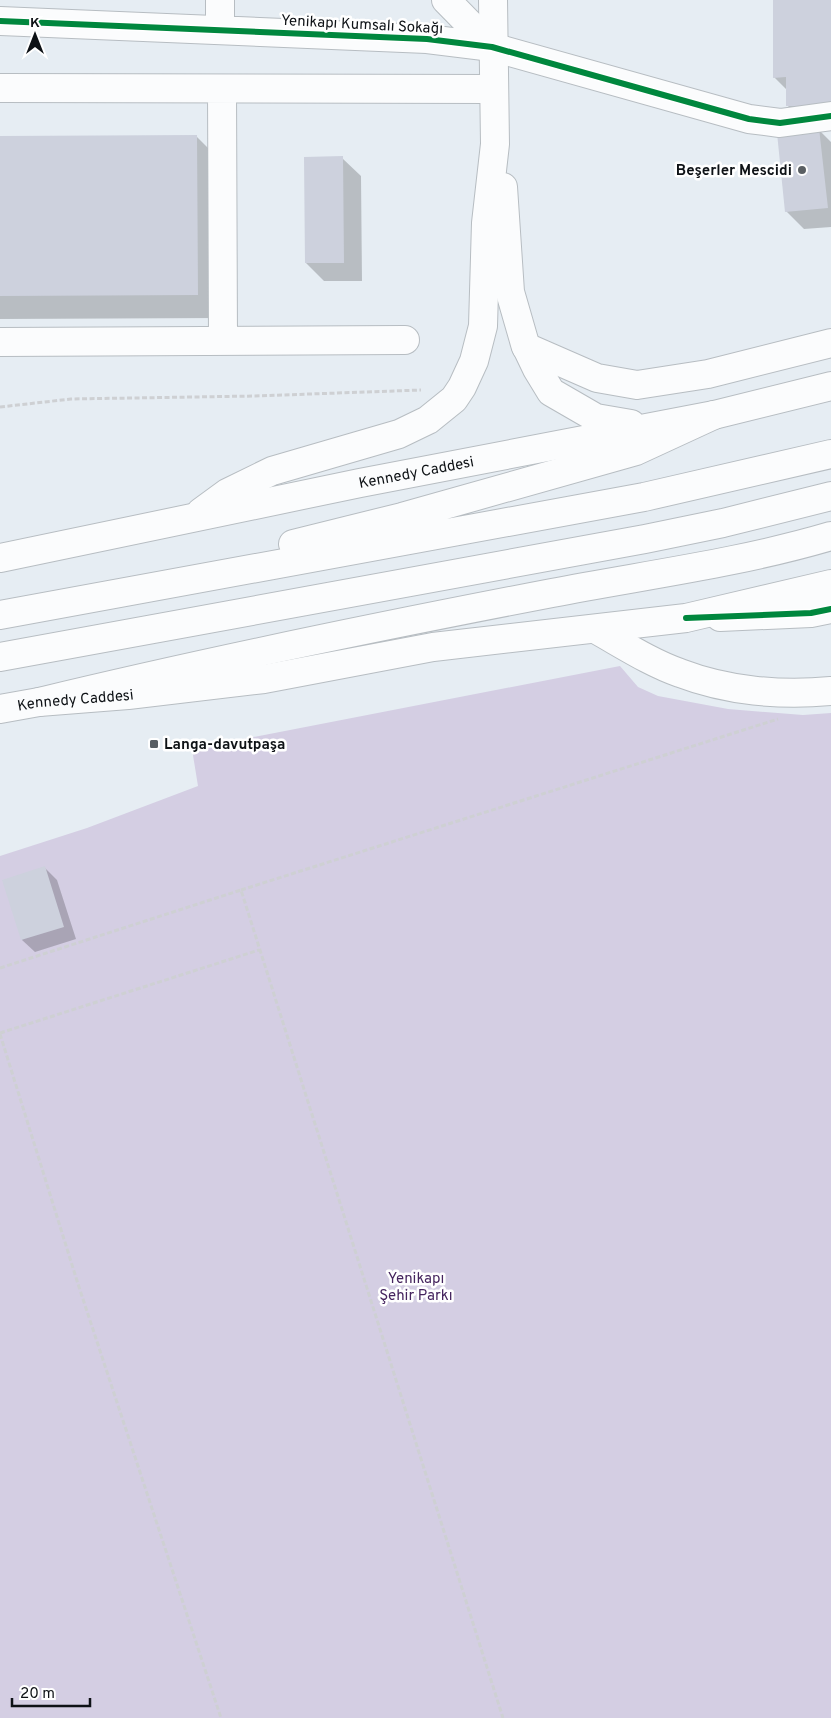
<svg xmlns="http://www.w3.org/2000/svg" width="831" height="1718" font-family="Overpass,sans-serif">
<rect width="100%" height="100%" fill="#e6edf3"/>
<path fill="#d4cee3" d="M620,666L638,687L658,696L728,709L803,715L831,713V1718H0V856L87,828L198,786L192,749Z"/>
<path fill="#0003" d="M774,0H831L800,118L787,105V90L774,77Z
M819,130L831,142V227L804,229L786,211Z
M197,137L220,160L221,318L0,319V138Z
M342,158L361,176L362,281H324L306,263Z
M45,868L57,880L76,939L35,952L22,940Z"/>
<path fill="#cdd1dd" d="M773,0H831V107L786,106V77L773,78Z
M819,128L828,208L785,212L777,133Z
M197,135L198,295L0,296V136Z
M343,156L344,263H305L304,157Z
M45,866L64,927L21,940L2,880Z"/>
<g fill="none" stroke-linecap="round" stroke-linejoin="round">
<defs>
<path id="minor" d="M220,0V30
M446,0L492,47
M0,21L427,39L492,47L749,119L780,123L831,116
M0,88L493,89
M222,89L223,340
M0,342L405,340
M720,617L811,613L831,609
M595,629C622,644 651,663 680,673C727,691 781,696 831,691"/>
<g id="major">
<path d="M503,187L510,292L525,344L537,369L551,392L596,418L631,424"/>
<path d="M526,347L597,378L637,385L708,374L831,343"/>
<path d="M201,512L227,493L272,471L399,434L428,420L454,399L462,387L474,361L483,326L486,223L495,144L493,0"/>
<path id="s1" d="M0,558L360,483L714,415L831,386"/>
<path id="s2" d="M0,709L39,702L128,695L264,679L433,647L686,618L831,584"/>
</g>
<path id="highway" d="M293,544L402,517L636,451L714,415
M0,615L644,497L831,454
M0,657L645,539L723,523L831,496
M39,702C209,661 380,626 552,593C645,575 740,563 831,536"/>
</defs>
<use href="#minor" stroke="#b7bdc2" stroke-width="30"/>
<use href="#major" stroke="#b7bdc2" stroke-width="30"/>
<use href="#highway" stroke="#b7bdc2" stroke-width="30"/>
<path stroke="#ced0d3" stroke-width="3" stroke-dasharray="5 2.5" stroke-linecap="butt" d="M0,407L71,399L255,396L421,390
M241,890L778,719
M0,968L241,890L503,1718
M0,1033L259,950
M0,1034L78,1284L221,1718"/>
<use href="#minor" stroke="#fbfcfd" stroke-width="28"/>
<use href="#major" stroke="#fbfcfd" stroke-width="28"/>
<use href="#highway" stroke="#fbfcfd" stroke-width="28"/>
<defs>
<path id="cycleway" d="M0,21L427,39L492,47L749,119L780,123L831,116
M686,618L811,613L831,609"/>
</defs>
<use href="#cycleway" stroke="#fff" stroke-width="9"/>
<use href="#cycleway" stroke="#00873e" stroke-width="6"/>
</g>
<g fill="#5a5f63" stroke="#fff" stroke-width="2">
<circle cx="802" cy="170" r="5"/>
<rect x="149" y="739" width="10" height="10" rx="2.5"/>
</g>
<g text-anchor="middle" stroke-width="5" stroke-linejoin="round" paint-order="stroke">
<g font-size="15" fill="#0e1216" stroke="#fff">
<text transform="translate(362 24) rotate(3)" y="5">Yenikapı Kumsalı Sokağı</text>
<text dy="5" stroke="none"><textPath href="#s1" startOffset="425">Kennedy Caddesi</textPath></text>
<text dy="5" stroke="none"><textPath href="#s2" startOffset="76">Kennedy Caddesi</textPath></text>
</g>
<g font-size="15" font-weight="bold" fill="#0e1216" stroke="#fff" text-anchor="end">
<text x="792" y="175">Beşerler Mescidi</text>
<text x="164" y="749" text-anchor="start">Langa-davutpaşa</text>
</g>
<g font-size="15" fill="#45245e" stroke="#fff">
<text x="416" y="1283">Yenikapı<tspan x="416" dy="17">Şehir Parkı</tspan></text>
</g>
</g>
<g transform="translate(35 35)" stroke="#ffffff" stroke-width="4" paint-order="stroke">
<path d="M0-4L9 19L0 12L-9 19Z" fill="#0e1216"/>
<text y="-8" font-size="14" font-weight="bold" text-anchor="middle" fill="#0e1216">K</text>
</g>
<path d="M12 1698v8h78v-8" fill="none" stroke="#0e1216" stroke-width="2.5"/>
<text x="20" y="1698" font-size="15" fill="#0e1216" stroke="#ffffff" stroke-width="4" paint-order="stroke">20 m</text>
</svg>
